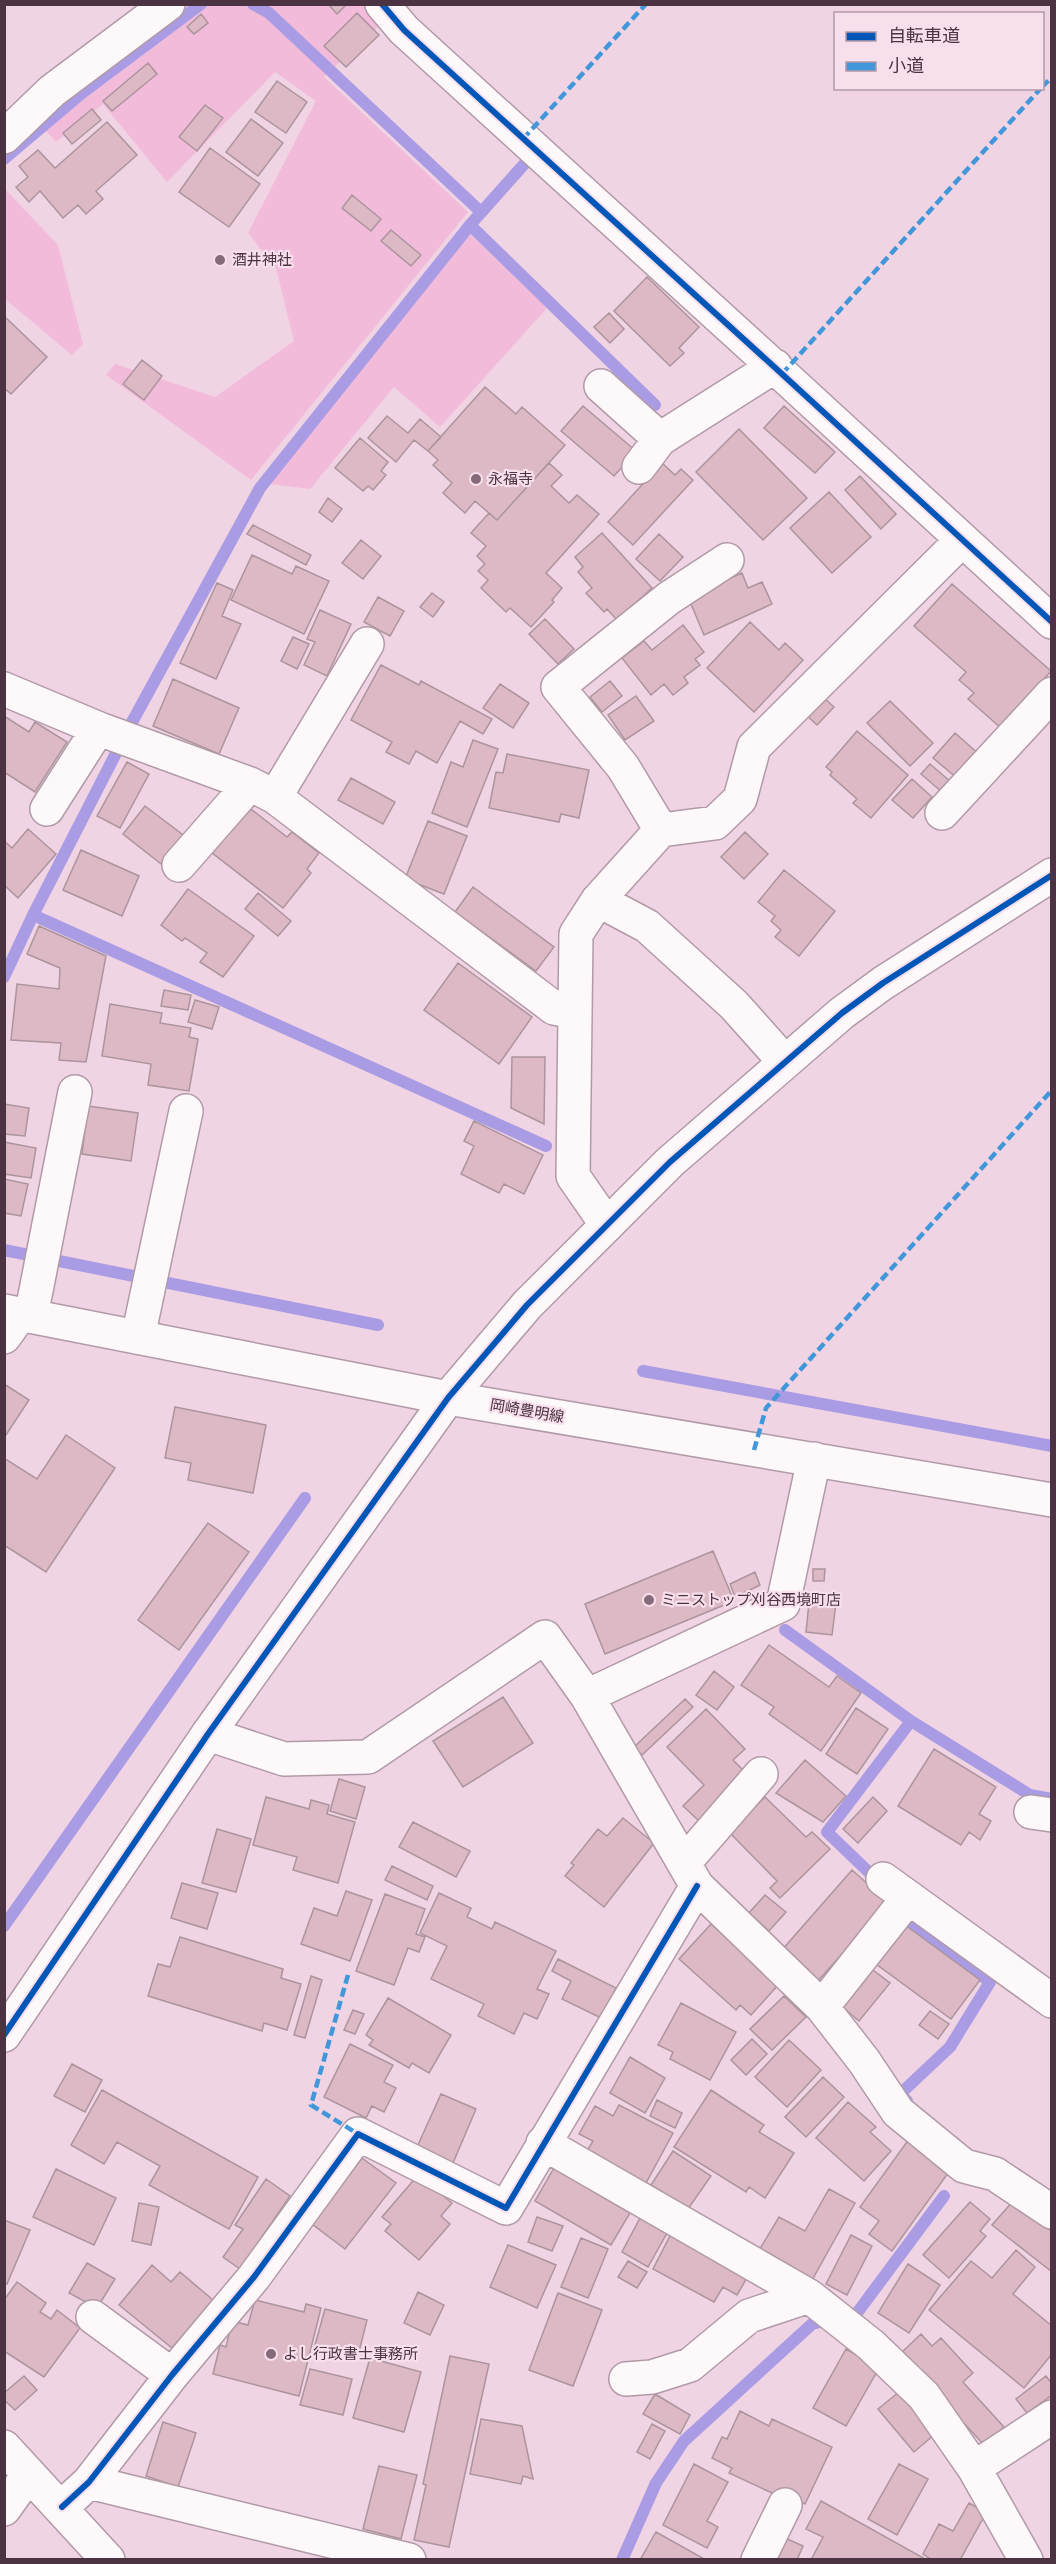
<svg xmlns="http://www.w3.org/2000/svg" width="1056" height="2564" font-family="Signika,'Noto Sans JP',sans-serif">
<rect width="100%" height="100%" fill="#f0d4e3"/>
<path fill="#f3bbda" d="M208,5H364L381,24L324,77L468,212L251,480L106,375L115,364L215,397L294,341L276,268L248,233L316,101L275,72L167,182L103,104L56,142L45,130L84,95Z
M5,189L58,245L83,344L72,355L5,299Z
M470,234L547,308L440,427L394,387L310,489L270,484Z"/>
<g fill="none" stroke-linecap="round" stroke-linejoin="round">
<path stroke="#a99ce4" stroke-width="12" d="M253,4L269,13L481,212
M4,159L82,93L201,4
M470,225L655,405
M33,915L546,1146
M4,977L33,915L131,724L260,488L470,225L527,161
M4,1250L378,1325
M643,1371L1052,1446
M785,1630L911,1721L827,1832L878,1881
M911,1721L1030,1795L1052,1799
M4,1926L305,1498
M907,2101L900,2094L950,2047L990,1982L908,1922
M622,2560L656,2483L684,2441L812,2324L857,2313L944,2196"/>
</g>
<path fill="#dcb9c5" stroke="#ac949d" stroke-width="1.5" d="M328,4H343L345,6L337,14Z
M357,13L379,35L346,67L324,46Z
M201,14L208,23L194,34L187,27Z
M148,63L157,74L112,111L103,101Z
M277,81L307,102L286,133L255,112Z
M205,105L223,118L197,151L179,137Z
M92,109L101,120L72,144L63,133Z
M251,119L283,143L258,176L226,152Z
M107,122L137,155L96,191L103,199L86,214L78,205L63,218L40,191L29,202L16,187L28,177L19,166L38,150L55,168Z
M210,148L260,184L229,227L179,192Z
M352,195L381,219L371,231L342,208Z
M391,230L421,255L411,266L381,241Z
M647,277L699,327L679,348L684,353L670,366L614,311Z
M609,313L624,329L610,343L594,327Z
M4,316L47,357L11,394L4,388Z
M142,360L162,376L144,400L123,384Z
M485,387L516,414L522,407L565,445L497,520L475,501L465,513L443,493L452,483L433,465L438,460L428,451Z
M583,406L636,451L614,476L561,431Z
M784,406L835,452L815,473L764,428Z
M387,416L408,433L420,419L441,437L428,451L414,440L396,462L368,438Z
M739,429L807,498L763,540L696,472Z
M360,438L388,462L381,471L386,475L373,490L368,486L363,491L335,468Z
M549,463L562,475L551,486L569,503L577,495L599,514L546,573L562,588L552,600L554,602L531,627L510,608L506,612L481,588L488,580L478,571L485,564L477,556L486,546L471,533L489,513L497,520Z
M662,463L675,475L681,469L693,480L633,545L608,522Z
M860,476L896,514L881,529L845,490Z
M829,492L871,537L832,573L790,528Z
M328,498L342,509L332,522L319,512Z
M253,525L311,555L306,565L247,534Z
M602,533L652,588L617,620L607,609L604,612L586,593L592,588L578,572L583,567L575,557Z
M659,534L683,557L660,581L636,559Z
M361,540L381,556L363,579L342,563Z
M252,555L292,574L296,566L329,581L304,634L231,600Z
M742,573L748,588L762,582L772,604L704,635L688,597Z
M217,583L233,590L222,616L241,624L216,679L180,663Z
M952,584L1051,671L1001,728L968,699L974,693L959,680L966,672L914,626Z
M432,593L444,602L433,617L420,607Z
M378,597L404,611L390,636L364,622Z
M320,610L351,624L327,676L304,665L315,642L307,639Z
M545,619L574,649L558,664L529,634Z
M750,622L779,650L785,643L803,660L754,712L707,668Z
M683,625L704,652L695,659L700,665L684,677L688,683L673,695L664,684L651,695L622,658L644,641L652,650Z
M293,637L309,644L297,669L281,661Z
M381,665L419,685L421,681L492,719L483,734L460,721L437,763L416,751L409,764L386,752L392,742L351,720Z
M173,679L239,708L219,754L153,726Z
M610,681L622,696L602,712L590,697Z
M500,684L529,703L513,728L483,708Z
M636,696L654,721L625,740L608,715Z
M823,697L834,707L817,725L806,715Z
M890,701L933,743L910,766L867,723Z
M4,716L29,732L35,722L67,742L35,792L4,772Z
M857,731L908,775L871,818L853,803L857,799L830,775L832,772L826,767Z
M955,733L980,755L958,779L933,758Z
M473,740L498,749L467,827L432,813L451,762L463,767Z
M507,754L589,770L579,818L561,814L559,822L489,808L496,772L503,773Z
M127,762L149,774L120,828L97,816Z
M930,764L951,782L943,793L921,774Z
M351,778L395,802L383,824L338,800Z
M912,779L932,797L913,818L892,800Z
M145,806L187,838L165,867L123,834Z
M247,806L287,837L292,832L319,853L307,869L311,873L283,908L211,852Z
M428,821L467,836L444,894L405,879Z
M28,829L56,854L18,898L4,885V841L12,848Z
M745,832L768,854L744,879L721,857Z
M81,850L139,876L122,916L63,890Z
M784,870L835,911L799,956L775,937L781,930L771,921L775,916L758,902Z
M473,887L554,947L536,971L455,912Z
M188,889L254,936L223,977L200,962L207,953L185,938L182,941L161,925Z
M258,893L291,921L278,936L245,909Z
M39,926L106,956L86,1062L59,1060L61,1043L11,1040L17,984L59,989L60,968L27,954Z
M458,963L532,1017L499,1064L424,1010Z
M164,990L191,995L188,1010L161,1006Z
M195,1000L219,1007L212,1029L188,1022Z
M110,1004L162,1013L160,1023L191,1028L189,1037L198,1039L189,1091L148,1085L151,1064L102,1056Z
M512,1057H545L544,1124L511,1108Z
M4,1104L29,1108L25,1136L4,1134Z
M88,1106L138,1113L131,1161L82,1154Z
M474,1121L543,1155L524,1194L504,1184L499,1193L461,1174L474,1146L464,1141Z
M4,1142L36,1148L31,1178L4,1174Z
M4,1179L28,1184L21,1216L4,1213Z
M4,1384L29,1400L4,1438Z
M175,1407L266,1425L253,1493L188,1480L191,1463L165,1458Z
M66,1435L115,1468L46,1572L4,1545V1458L37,1479Z
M208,1523L249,1552L179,1650L138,1620Z
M713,1551L734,1601L605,1654L585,1604Z
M813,1569H825L824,1581H813Z
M755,1572L760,1585L735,1597L730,1584Z
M810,1592L837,1595L832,1635L806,1632Z
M769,1645L829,1687L837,1676L861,1693L821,1751L769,1714L774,1707L741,1685Z
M714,1671L734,1687L717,1710L696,1695Z
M503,1697L533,1743L463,1787L433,1741Z
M685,1699L693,1707L642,1755L634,1747Z
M856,1708L888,1729L857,1774L826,1754Z
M706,1709L745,1749L733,1760L747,1774L699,1821L683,1806L704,1785L667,1747Z
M934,1749L996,1787L979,1814L991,1821L980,1840L969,1832L961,1845L898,1806Z
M805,1760L846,1796L823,1822L776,1793Z
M339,1779L365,1787L356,1819L330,1811Z
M266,1797L309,1809L311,1800L329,1805L327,1814L355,1822L338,1883L293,1870L297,1857L253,1845Z
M765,1797L806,1837L812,1832L830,1849L780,1898L770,1888L777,1881L729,1832Z
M873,1797L887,1811L858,1843L843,1829Z
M623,1818L654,1843L604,1907L565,1876L574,1865L571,1863L598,1829L607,1836Z
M413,1822L470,1851L456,1877L399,1847Z
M217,1829L251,1839L236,1892L202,1883Z
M392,1866L433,1886L427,1900L385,1880Z
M852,1870L888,1902L818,1981L782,1950Z
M182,1883L218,1893L207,1929L171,1918Z
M346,1891L372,1900L350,1961L301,1944L314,1908L337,1916Z
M439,1893L471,1908L467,1917L492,1929L495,1922L556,1951L537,1989L549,1994L537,2019L524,2013L514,2034L478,2016L484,2004L431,1979L447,1946L420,1933Z
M385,1894L425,1909L416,1934L425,1937L419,1952L408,1948L394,1985L356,1971Z
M765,1895L786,1912L769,1931L749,1913Z
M711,1924L779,1984L751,2015L740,2005L736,2010L679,1959Z
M905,1925L980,1980L951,2019L876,1964Z
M180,1937L283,1969L281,1978L301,1984L287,2030L264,2023L262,2031L148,1996L158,1964L170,1967Z
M558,1959L616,1988L601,2018L562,1999L571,1981L552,1971Z
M869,1967L890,1983L859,2021L839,2004Z
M311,1976L322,1980L305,2038L294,2035Z
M784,1996L806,2017L772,2050L750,2029Z
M388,1998L451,2035L429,2073L412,2063L409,2068L369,2045L373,2040L366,2035Z
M681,2003L736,2032L710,2080L670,2059L673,2052L658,2045Z
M353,2010L364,2014L355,2034L344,2030Z
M930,2011L949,2024L938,2039L919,2025Z
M752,2039L767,2054L746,2075L731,2060Z
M789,2040L821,2070L787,2107L755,2077Z
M350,2044L393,2065L384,2082L396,2088L384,2112L372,2106L366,2118L324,2097Z
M630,2057L665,2078L645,2113L610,2093Z
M72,2064L102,2080L85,2112L54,2096Z
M823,2077L844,2097L806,2137L785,2117Z
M102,2090L258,2177L229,2229L149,2185L160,2166L117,2142L104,2164L71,2145Z
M711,2090L764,2125L759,2132L794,2153L765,2198L749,2187L746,2192L674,2147Z
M441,2094L476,2109L453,2163L417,2147Z
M657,2100L682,2113L675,2128L650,2116Z
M848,2102L876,2127L870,2132L891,2151L864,2181L816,2138Z
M619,2105L673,2133L646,2183L587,2151L593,2141L579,2134L595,2106L613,2116Z
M909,2139L951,2169L892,2251L869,2234L879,2221L860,2207Z
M673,2151L711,2176L688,2209L651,2185Z
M362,2158L396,2183L345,2249L312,2224Z
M554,2168L630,2213L611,2245L535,2201Z
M56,2169L116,2198L94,2245L33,2217Z
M418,2175L452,2203L441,2216L450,2224L419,2260L385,2231L391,2224L382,2217Z
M266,2179L290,2196L240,2269L223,2257L243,2229L235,2225Z
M829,2189L855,2203L811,2282L758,2252L779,2217L805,2231Z
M1014,2200L1052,2232V2272L992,2225Z
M970,2202L990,2219L980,2231L986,2236L949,2278L923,2255Z
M139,2203L159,2207L151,2245L132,2241Z
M537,2217L563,2226L552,2251L528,2242Z
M640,2218L667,2233L648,2267L622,2252Z
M4,2220L30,2230L7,2284L4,2283Z
M671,2234L748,2276L737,2295L723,2287L714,2302L653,2269Z
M851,2235L872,2246L847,2295L826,2284Z
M581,2238L608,2249L588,2298L561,2287Z
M508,2245L556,2265L537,2308L490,2287Z
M1016,2250L1035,2267L1013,2294L1052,2326V2354L1024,2388L929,2310L971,2261L992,2278Z
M628,2261L647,2272L637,2288L618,2277Z
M87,2263L115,2279L97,2308L69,2293Z
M908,2264L940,2285L909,2333L878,2313Z
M152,2265L171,2282L180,2272L213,2300L172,2348L119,2305Z
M17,2282L46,2303L40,2312L51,2319L57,2310L80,2328L44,2377L4,2351V2300Z
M418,2292L444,2305L430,2335L404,2323Z
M558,2293L602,2310L573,2386L529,2370Z
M255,2300L304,2312L306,2304L321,2308L299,2396L213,2374L220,2345L226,2347L232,2321L248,2325Z
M325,2309L367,2320L358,2356L315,2345Z
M921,2334L932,2346L941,2338L973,2373L963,2382L1004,2427L985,2446L900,2354Z
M846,2349L879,2368L846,2426L813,2408Z
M450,2356L489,2364L449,2547L414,2540L426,2485L423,2484Z
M370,2358L421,2372L404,2432L353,2418Z
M310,2369L352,2379L343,2415L300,2405Z
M24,2376L37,2390L15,2410L4,2400V2393Z
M1046,2376L1052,2384V2395L1027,2413L1016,2399Z
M899,2392L935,2434L914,2452L878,2409Z
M655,2394L690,2415L680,2434L643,2414Z
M740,2411L769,2426L772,2419L832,2447L805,2504L786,2495L785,2499L729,2473L732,2468L712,2458L722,2437L727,2439Z
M481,2419L522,2426L533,2479L523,2476L521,2484L470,2474Z
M163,2422L196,2433L178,2487L146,2476Z
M652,2424L665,2431L650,2459L637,2452Z
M694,2464L728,2482L707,2521L718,2527L707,2548L663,2525Z
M899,2464L928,2479L897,2535L868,2519Z
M379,2466L417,2475L401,2539L363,2529Z
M821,2501L927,2560H811L823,2537L806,2529Z
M969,2503L986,2513L960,2560H932L923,2554L939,2524L953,2531Z
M656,2532L706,2560H640Z
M783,2537L803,2546L797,2560H772Z"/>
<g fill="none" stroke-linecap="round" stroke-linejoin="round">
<defs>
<path id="minor" d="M382,4L404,30L782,374L1052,622
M4,137L52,91L168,4
M601,386L660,439
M639,467L660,439L775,366
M4,689L102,730L250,784L275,797L554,1008L575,1012
M275,797L367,644
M47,809L98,729
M942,813L1052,694
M661,830L623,767L558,687L669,598L727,560
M179,865L250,784
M598,900L647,926L734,1005L784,1061
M607,1225L573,1176L576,934L598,900L661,830L715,823L740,799L754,747L961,541
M31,1316L75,1092
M4,1337L20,1315
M138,1337L186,1111
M587,1696L697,1886L822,2007L864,2061L898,2112L964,2166L995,2174L1052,2212
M208,1734L284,1759L368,1757L545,1637L587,1696L783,1604L814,1459
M1031,1812L1052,1815
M684,1863L761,1774
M883,1879L1052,2001
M822,2007L908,1898
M543,2143L809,2296L871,2345L924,2396L974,2468L1026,2560
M93,2317L172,2375
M626,2379L652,2377L690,2365L749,2316L809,2296
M4,2447L108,2560
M974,2468L1052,2417
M89,2482L409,2560
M62,2507L89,2482L172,2375L254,2277L358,2134L506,2208L697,1886
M4,2509L29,2474
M758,2560L785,2505"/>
<path id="tertiary" d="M4,2035L208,1734L448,1398L527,1305L670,1162L842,1013L883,983L1052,875"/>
<path id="secondary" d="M4,1311L448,1398L1052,1500"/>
</defs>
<use href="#minor" stroke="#b19aa7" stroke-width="36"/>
<use href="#tertiary" stroke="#b19aa7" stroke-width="36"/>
<use href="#secondary" stroke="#b19aa7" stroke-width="36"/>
<use href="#minor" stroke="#fdf9fb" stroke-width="33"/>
<use href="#tertiary" stroke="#fdf9fb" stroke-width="33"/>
<use href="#secondary" stroke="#fdf9fb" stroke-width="33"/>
<path stroke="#4197da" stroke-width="4.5" stroke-dasharray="9 4.5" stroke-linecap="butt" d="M1042,87L1052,77
M523,139L646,4
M782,374L1041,88
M754,1450L766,1408L1052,1090
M348,1975L311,2105L358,2134"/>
<defs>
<path id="cycleway" d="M382,4L404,30L782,374L1052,622
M4,2035L208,1734L448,1398L527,1305L670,1162L842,1013L883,983L1052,875
M62,2507L89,2482L172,2375L254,2277L358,2134L506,2208L697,1886"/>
</defs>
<use href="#cycleway" stroke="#f8dfec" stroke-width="10"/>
<use href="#cycleway" stroke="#0057b8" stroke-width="6"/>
</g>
<g fill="#856b7a" stroke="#f8dfec" stroke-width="2">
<circle cx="220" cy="260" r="6"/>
<circle cx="476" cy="479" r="6"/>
<circle cx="649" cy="1600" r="6"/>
<circle cx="271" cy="2354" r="6"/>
</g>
<g text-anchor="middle" stroke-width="4.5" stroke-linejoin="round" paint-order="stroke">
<g font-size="15" fill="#4c3341" stroke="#f8dfec" text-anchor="start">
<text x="232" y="265">酒井神社</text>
<text x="488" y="484">永福寺</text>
<text x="661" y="1605">ミニストップ刈谷西境町店</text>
<text x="283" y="2359">よし行政書士事務所</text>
</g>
<g font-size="15" fill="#4c3341" stroke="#f8dfec">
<text transform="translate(527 1411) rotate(10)" y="5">岡崎豊明線</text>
</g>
</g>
<rect width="1056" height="2564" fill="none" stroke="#4c3341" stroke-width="12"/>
<rect x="834" y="12" width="210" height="78" fill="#f8dfec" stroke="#b39aa8" stroke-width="1.5"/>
<rect x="846" y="32" width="30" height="9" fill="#0057b8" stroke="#b39aa8" stroke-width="1.5"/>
<text x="888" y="42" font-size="18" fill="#4c3341">自転車道</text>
<rect x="846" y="62" width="30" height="9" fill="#4197da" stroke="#b39aa8" stroke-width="1.5"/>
<text x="888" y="72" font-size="18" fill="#4c3341">小道</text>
</svg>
